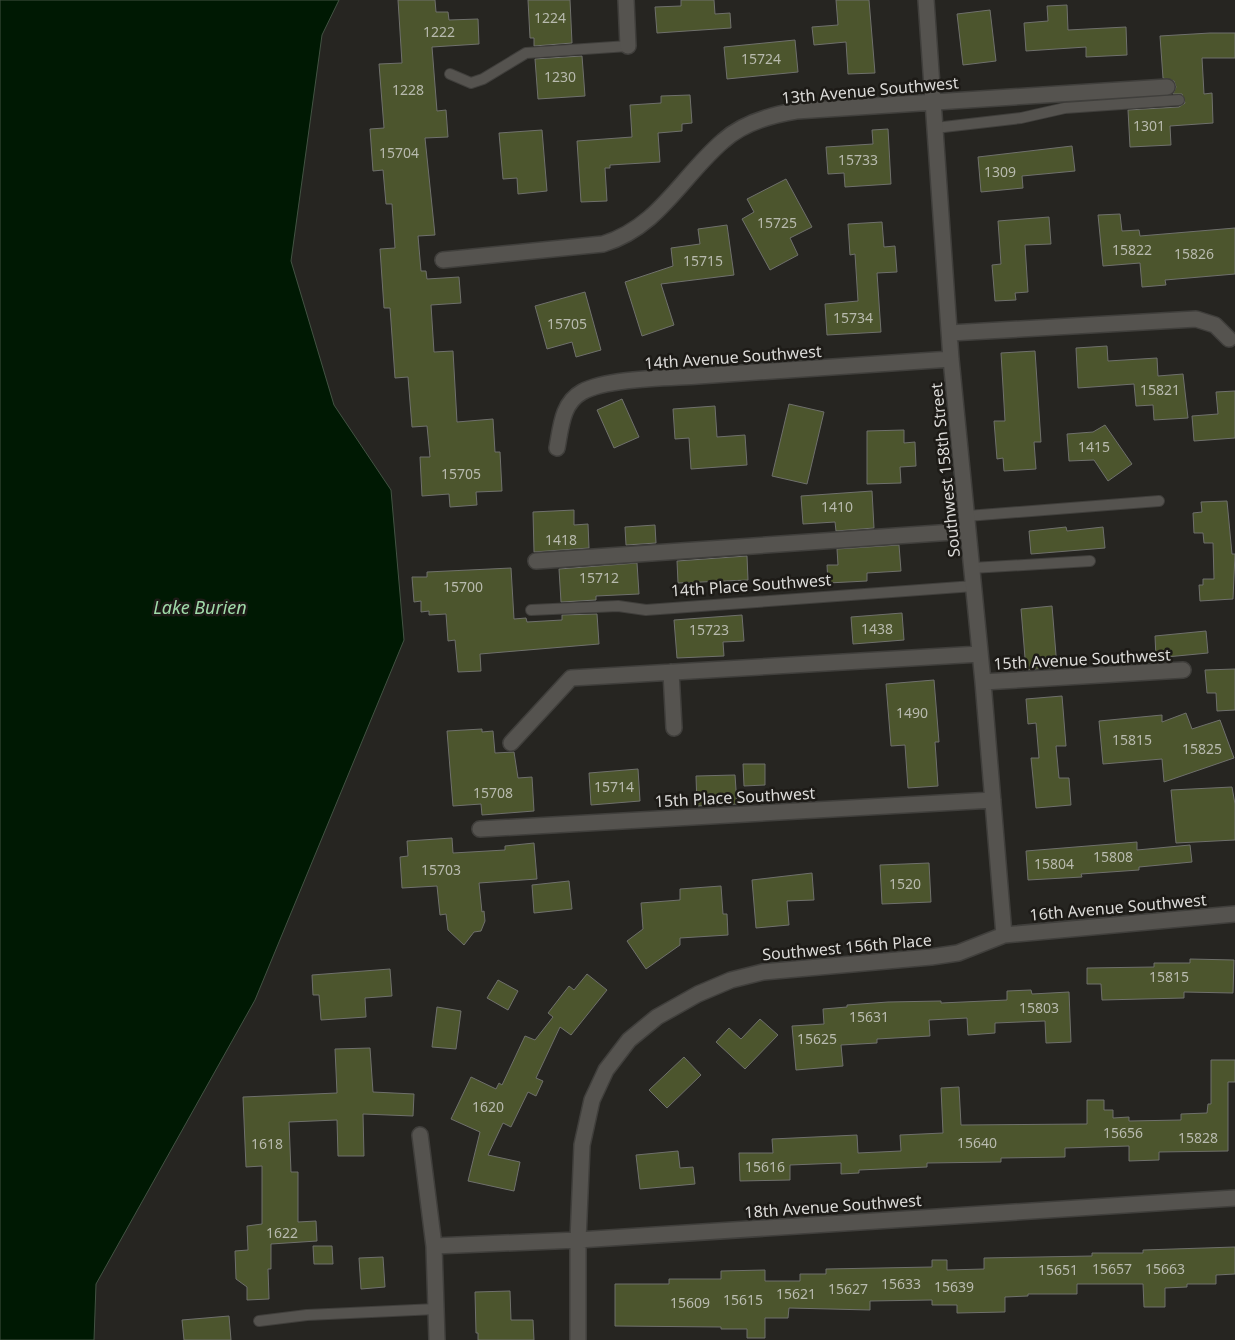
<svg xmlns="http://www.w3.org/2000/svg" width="1235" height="1340" font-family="'Noto Sans',sans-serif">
<rect width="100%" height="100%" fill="#262521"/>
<path fill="#001903" stroke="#425343" d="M0,0H339L322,35L291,261L334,405L391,490L404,640L255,1000L96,1284L94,1340H0Z"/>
<path fill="#4c552d" stroke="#6f706c" d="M398,0H435L436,12H448L449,20L478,19L479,44L432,47L437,111L446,110L448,137L425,138L435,235L418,236L421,271H426L427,279L459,277L461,303L431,305L434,352L453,351L457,422L493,419L495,452H500L502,491L476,492L477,505L450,507L449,494L422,496L420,457H430L427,426L412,427L408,377L395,378L390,308H384L380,249L395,248L392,204H386L383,170L373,171L370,129L384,128L379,64L402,63Z
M528,0H570L572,43L534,46V38H530Z
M681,0H714L715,14L730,13L731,28L657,33L655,7L681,6Z
M836,0H869L875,73L848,74L846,42L814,45L812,27L838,25Z
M1067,5L1068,30L1126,27L1127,55L1086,57V47L1026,51L1024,23L1048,21L1047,6Z
M990,10L996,61L963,65L957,14Z
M1210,33H1235V58H1202L1204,94L1212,93L1213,123L1170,126L1171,145L1130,147L1128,110L1179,107L1185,103L1182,94H1173L1176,87L1174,81L1163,78L1160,36Z
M795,40L798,72L727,79L724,47Z
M582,56L585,96L538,99L535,59Z
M690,95L692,123L682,124V131L658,133L660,162L610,165V168H605L607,201L581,202L577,141L632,137L630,105L661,103V96Z
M888,129L891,184L845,187L844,173L828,174L826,147L873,144L872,130Z
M542,130L547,191L518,194L517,178L503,179L499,133Z
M1072,146L1075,171L1022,176L1023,188L981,192L978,157Z
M786,179L812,227L790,238L798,255L770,270L742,219L754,212L747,199Z
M1120,214L1122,231L1139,230L1140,236L1235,228V274L1165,280L1166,285L1142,287L1140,263L1103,266L1098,215Z
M1049,217L1051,244L1025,245L1028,292L1015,293L1016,300L995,301L992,265L1001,264L998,221Z
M882,222L884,247L895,246L897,272L877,273L881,332L827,335L825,304L858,301L855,254L850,255L848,224Z
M727,225L734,275L661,284L674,325L642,336L625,282L673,266L671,248L700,244L698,229Z
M585,292L601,350L576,357L572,342L547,349L535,306Z
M1107,346L1108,361L1157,358L1158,376L1183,374L1188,418L1154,420L1153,405L1136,406L1134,384L1078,388L1076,348Z
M1035,351L1041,442H1034L1036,469L1004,471L1003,458L997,459L994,421H1005L1001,353Z
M1235,391V438L1194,441L1192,416L1218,414L1216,392Z
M622,399L639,437L614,448L597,410Z
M789,404L824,412L807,484L772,476Z
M715,406L717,437L745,435L747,465L691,469L689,438L675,439L673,409Z
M1105,425L1132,464L1108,481L1094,460L1069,461L1067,434L1093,432Z
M904,430V443L915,442L916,466L900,467L901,483L867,484V431Z
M872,491L874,528L836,531L835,522L803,524L801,496Z
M1227,501L1232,554H1235L1233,599L1200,601L1199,585H1203V579H1214L1213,543H1204L1203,533H1194L1193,513L1202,512L1201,502Z
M574,510V525L588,524L589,548L534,552L533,512Z
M655,525L656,543L626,545L625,527Z
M1066,527L1067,531L1103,527L1105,548L1031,554L1029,531Z
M899,545L901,571L867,573V581L828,583L827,565H838L837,549Z
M747,556L748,580L678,583L677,561Z
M637,563L639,594L596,596V600L561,602L559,569Z
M511,568L514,619L526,618L527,622L562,620V615L597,614L599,644L480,654L481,671L458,672L455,640L448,641L446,614L429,615V611L421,612V601L414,602L412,577H427V572Z
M1052,606L1057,667L1026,670L1021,609Z
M902,613L904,640L853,644L851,617Z
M742,615L744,641L723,642L724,656L677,658L674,620Z
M1206,631L1208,653L1156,658L1155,636Z
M1235,669V710L1217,711L1216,693H1207L1205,670Z
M934,680L939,742H935L938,786L908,788L905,745L891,746L886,684Z
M1062,696L1066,746H1056L1059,778H1069L1071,805L1036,808L1031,758H1039L1036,723L1028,724L1026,699Z
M1186,713L1192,729L1220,720L1234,758L1164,782L1162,759L1103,764L1099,721L1162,715V722Z
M482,729V732L493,731L495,753L514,752L518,778L532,777L534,811L482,815L481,804L453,806L447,731Z
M743,764H765V785L744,786Z
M638,769L640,801L591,805L589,773Z
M735,775L737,804L697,806L696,776Z
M1232,787L1235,804V840L1176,843L1171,790Z
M452,838L453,853L505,850V846L534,843L537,879L479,883L482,912L484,911L485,921L481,931L474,932L464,945L448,930L446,914L440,915L437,886L402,888L400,857L408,856L407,841Z
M1137,842V850L1190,845L1192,862L1139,867V870L1081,874L1082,877L1028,880L1026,851Z
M929,863L931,902L882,904L880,865Z
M812,873L814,900L787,901L789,925L756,928L752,880Z
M569,881L572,909L534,913L532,885Z
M721,886L723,914H727L728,935L680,938V945L646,969L627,941L643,929L641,903L680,900V889Z
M1190,959L1234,960L1233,993L1184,992V998L1102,1000L1101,984H1087V968L1154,967V963H1190Z
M390,969L392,996L365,998L366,1017L321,1020L319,995H313L312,975Z
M587,974L607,990L571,1035L560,1027L536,1078L543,1081L536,1096L528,1092L511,1127L503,1123L488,1155L520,1162L514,1191L468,1181L480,1132L451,1119L471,1077L496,1089L499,1083L502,1085L525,1036L535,1040L553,1017L548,1013L569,986L574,990Z
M498,980L518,991L508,1010L487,998Z
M1031,990L1032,994L1069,992L1071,1042L1046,1043L1045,1021L995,1023V1033L968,1035L967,1018L929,1020L930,1036L877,1039V1043L841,1045L843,1066L796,1070L792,1026L824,1024L823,1009L847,1007V1005L888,1002L941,1001V1003L1007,1000V991Z
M437,1007L461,1011L456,1049L432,1047Z
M760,1019L778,1035L745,1069L716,1042L729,1028L741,1039Z
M370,1048L373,1092L414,1094L413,1116L363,1114L364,1156H338L337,1120L289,1122L291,1172H298V1222L316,1221L317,1241L271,1244V1269H268L269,1299L247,1300V1287L236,1279L235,1251L248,1250L247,1226L262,1224V1166L246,1167L243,1097L337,1093L335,1049Z
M684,1057L701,1075L667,1108L649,1090Z
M1211,1060H1235V1082H1228V1151L1159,1152V1160L1129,1161V1146L1065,1148V1157L1001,1158V1162L927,1163V1167L859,1170V1173L841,1174V1163L790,1165V1180L740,1181L739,1153H773L772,1139L857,1135L858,1153L901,1151L900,1135L943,1133L941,1088L959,1087L961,1125L1087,1124V1100H1104V1110H1113V1118L1129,1117V1121L1181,1120V1114L1207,1113L1208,1104H1211Z
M678,1151L680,1168L693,1167L695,1184L640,1189L636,1155Z
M313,1246H332L333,1264H314Z
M1235,1247V1274L1216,1275V1284H1187V1287L1165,1288V1307H1144L1143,1284H1077V1294H1028V1296L1005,1297V1312L957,1313V1305H932V1300L870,1301V1310L789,1308L788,1318H765V1338H747V1329H721V1327L615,1326V1284H669V1279H721V1271L765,1270V1281H800V1274H826V1269L932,1267V1260H947V1270L984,1269V1258L1092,1256V1253H1143V1250Z
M383,1257L385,1287L361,1289L359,1258Z
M510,1291L511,1320H533L534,1340H478V1333H476L475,1292Z
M229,1316L231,1340H184L182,1320Z"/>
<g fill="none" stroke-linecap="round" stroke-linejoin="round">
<defs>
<path id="service" d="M450,74L471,83L483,79L526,53L628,46
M935,128L1021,118L1065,108L1179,100
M967,516L1159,501
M972,568L1090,561
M531,610L618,606L646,610L974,586
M259,1321L307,1315L436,1309"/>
<path id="minor" d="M626,0L628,46
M926,0L951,359L983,682L1004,935
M443,260L603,244C659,227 681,177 723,141C743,123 771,115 796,111L1167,87
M950,333L1196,319L1215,325L1229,339
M557,448C561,427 562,403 582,392C607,378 669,378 698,376C783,371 867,365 951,359
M536,561L968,531
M671,672L674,728
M983,682L1183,670
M511,743L571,678L980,654
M480,829L993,800
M420,1135L434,1246L437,1340
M434,1246L578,1240L1235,1198
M578,1340V1240L582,1145L592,1100L606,1070L629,1040L657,1017L698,994L731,980L763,972L931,957L958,953L1004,935L1235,914"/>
</defs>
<use href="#service" stroke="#403f3c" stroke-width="12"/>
<use href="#minor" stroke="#403f3c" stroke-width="18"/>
<use href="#service" stroke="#55534f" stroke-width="10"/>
<use href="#minor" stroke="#55534f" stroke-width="15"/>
</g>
<g text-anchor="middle" stroke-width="5" stroke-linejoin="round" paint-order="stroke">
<g font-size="14" fill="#b8baae">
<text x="550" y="23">1224</text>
<text x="439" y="37">1222</text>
<text x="761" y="64">15724</text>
<text x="560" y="82">1230</text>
<text x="408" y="95">1228</text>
<text x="1149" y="131">1301</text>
<text x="399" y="158">15704</text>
<text x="858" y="165">15733</text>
<text x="1000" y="177">1309</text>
<text x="777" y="228">15725</text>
<text x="1132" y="255">15822</text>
<text x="1194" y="259">15826</text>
<text x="703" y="266">15715</text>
<text x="853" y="323">15734</text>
<text x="567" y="329">15705</text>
<text x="1160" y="395">15821</text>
<text x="1094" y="452">1415</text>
<text x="461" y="479">15705</text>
<text x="837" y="512">1410</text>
<text x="561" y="545">1418</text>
<text x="599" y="583">15712</text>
<text x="463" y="592">15700</text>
<text x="877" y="634">1438</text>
<text x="709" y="635">15723</text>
<text x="912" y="718">1490</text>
<text x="1132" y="745">15815</text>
<text x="1202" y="754">15825</text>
<text x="614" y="792">15714</text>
<text x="493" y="798">15708</text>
<text x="1113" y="862">15808</text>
<text x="1054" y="869">15804</text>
<text x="441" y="875">15703</text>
<text x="905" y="889">1520</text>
<text x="1169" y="982">15815</text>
<text x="1039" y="1013">15803</text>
<text x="869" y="1022">15631</text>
<text x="817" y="1044">15625</text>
<text x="488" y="1112">1620</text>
<text x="1123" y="1138">15656</text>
<text x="1198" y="1143">15828</text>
<text x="977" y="1148">15640</text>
<text x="267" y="1149">1618</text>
<text x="765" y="1172">15616</text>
<text x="282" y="1238">1622</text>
<text x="1112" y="1274">15657</text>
<text x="1165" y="1274">15663</text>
<text x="1058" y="1275">15651</text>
<text x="901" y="1289">15633</text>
<text x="954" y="1292">15639</text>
<text x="848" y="1294">15627</text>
<text x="796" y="1299">15621</text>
<text x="743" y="1305">15615</text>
<text x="690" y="1308">15609</text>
</g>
<g font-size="16" fill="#dcdbd9" stroke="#1d1b17">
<text transform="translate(870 90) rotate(-5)" y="6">13th Avenue Southwest</text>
<text transform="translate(733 357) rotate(-4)" y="6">14th Avenue Southwest</text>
<text transform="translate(945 470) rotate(-96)" y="6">Southwest 158th Street</text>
<text transform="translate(751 585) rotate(-4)" y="6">14th Place Southwest</text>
<text transform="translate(1082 659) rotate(-3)" y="6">15th Avenue Southwest</text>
<text transform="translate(735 797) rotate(-3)" y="6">15th Place Southwest</text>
<text transform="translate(1118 907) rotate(-5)" y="6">16th Avenue Southwest</text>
<text transform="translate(847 947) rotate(-5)" y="6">Southwest 156th Place</text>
<text transform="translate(833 1206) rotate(-4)" y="6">18th Avenue Southwest</text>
</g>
<g font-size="18" font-style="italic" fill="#a0daa9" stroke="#1d1b17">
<text x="200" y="614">Lake Burien</text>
</g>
</g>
</svg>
